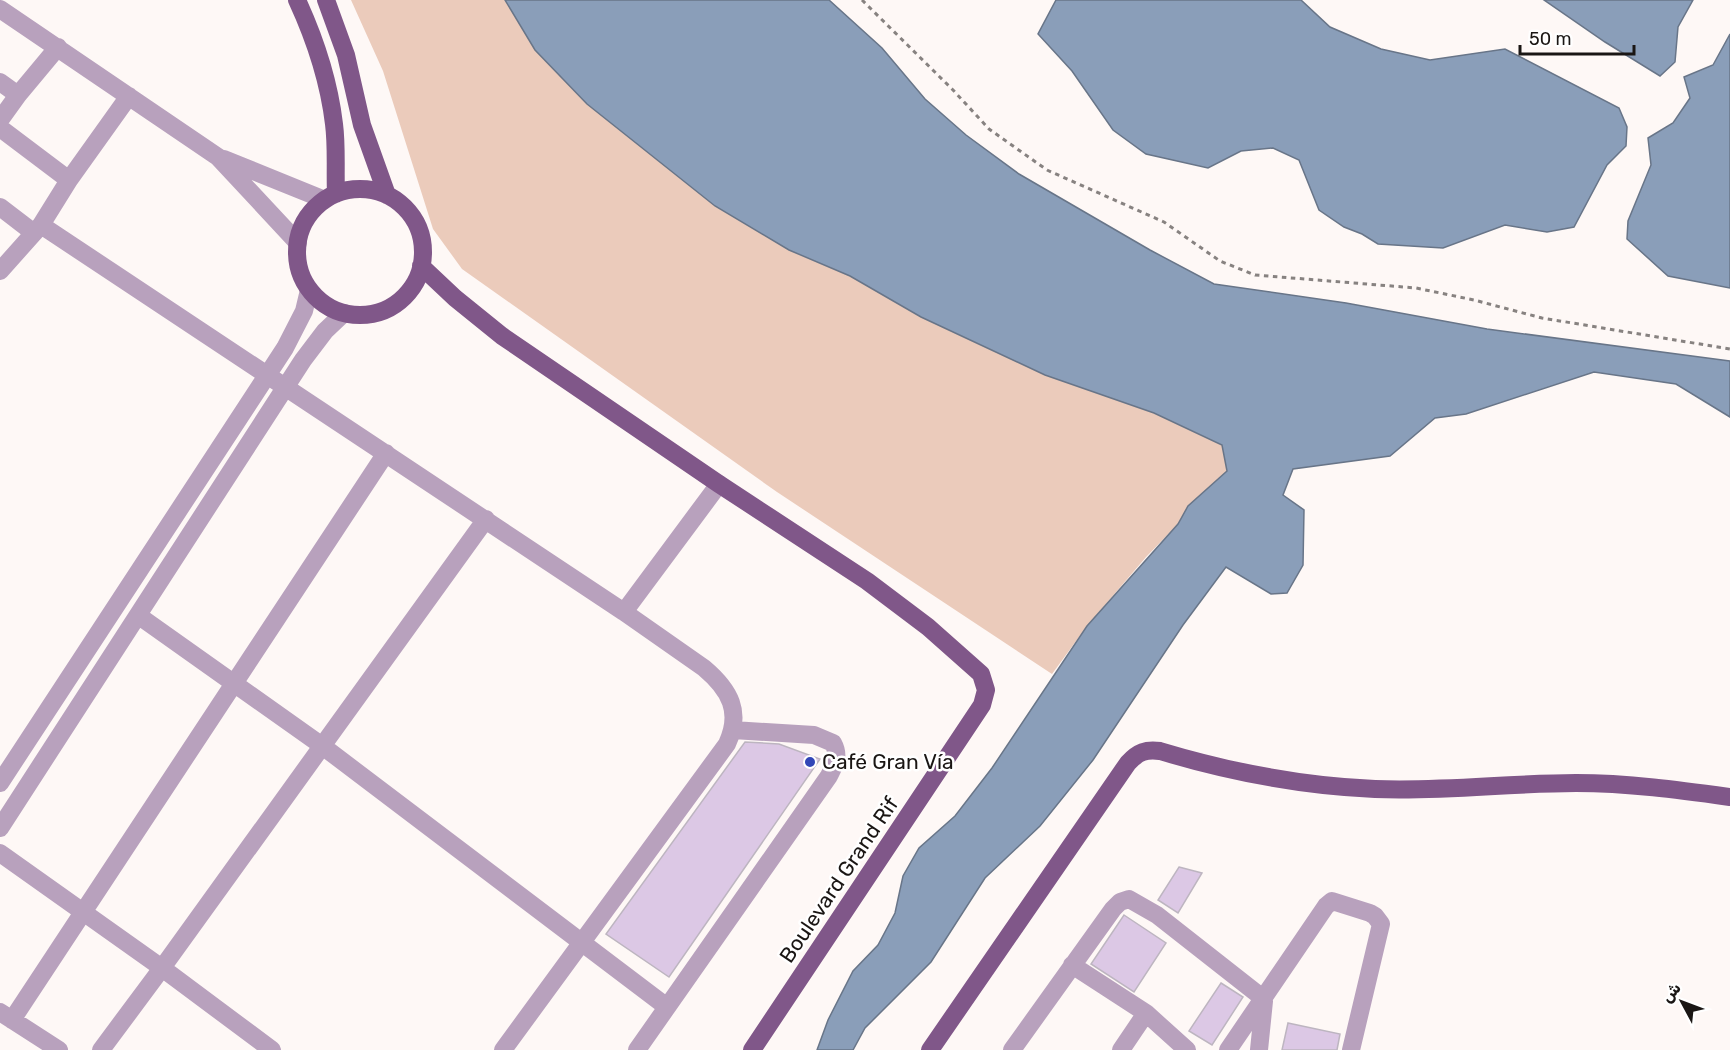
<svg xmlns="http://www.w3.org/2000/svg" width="1730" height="1050" font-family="Rubik,Cairo,sans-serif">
<rect width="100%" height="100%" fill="#fef8f6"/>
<path fill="#ebcbbb" d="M351,0H505L535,50L587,104L715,206L789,250L850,276L921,317L1045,375L1154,413L1222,445L1228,470L1188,506L1178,524L1146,557L1087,626L1052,674L777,492L462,269L433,229L383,71Z"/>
<path fill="#8a9eb9" stroke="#687588" stroke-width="1.5" d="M505,0H829L882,48L925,99L966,135L1019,174L1150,250L1214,284L1346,303L1487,329L1730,361V417L1676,384L1594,372L1466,414L1435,418L1390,456L1293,469L1283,495L1304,510L1303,565L1287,593L1271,594L1226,567L1183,625L1093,760L1040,826L985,878L931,962L865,1028L853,1050H817L828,1020L853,971L878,945L895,913L903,876L919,848L955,816L992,768L1087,626L1178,524L1188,506L1227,471L1222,445L1154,413L1045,375L921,317L850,276L789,250L715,206L587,104L535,50Z
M1056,0H1301L1330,27L1381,49L1430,60L1505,49L1619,108L1627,127L1626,146L1607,165L1574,227L1547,232L1505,225L1443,248L1378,244L1362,234L1344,227L1319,210L1299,160L1273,148L1241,151L1208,168L1146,154L1113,130L1072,71L1038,34Z
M1544,0H1693L1678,27L1675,62L1660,76L1605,42Z
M1730,34V288L1668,276L1627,239L1628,221L1651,165L1648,138L1673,123L1690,98L1684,77L1713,65Z"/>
<path fill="#dcc8e5" stroke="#bdb5c0" stroke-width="1.5" d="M745,742L779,744L820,759L669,977L606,934Z
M1179,867L1202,873L1178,913L1158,900Z
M1124,915L1166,943L1134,992L1091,964Z
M1221,983L1243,997L1212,1045L1189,1031Z
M1288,1023L1340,1034L1337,1050H1282Z"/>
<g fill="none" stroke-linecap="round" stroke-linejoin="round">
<path stroke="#878280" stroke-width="3" stroke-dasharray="4.5 4.5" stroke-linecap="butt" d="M862,0L953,90L989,129L1047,170L1164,222L1220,261L1255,275L1416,288L1474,300L1542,318L1730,349"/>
<path stroke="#b8a1bd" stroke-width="18" d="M0,9L218,157L298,243
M0,82L18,95
M0,120L18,95L58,47
M0,128L69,180
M224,159L325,200
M0,207L34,233
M41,225L624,612L704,668C730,690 742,712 727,744L503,1050
M0,271L41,225L69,180L129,96
M624,612L719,484
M139,616L321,745L667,1007
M0,783L285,348L304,311L309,290
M0,828L303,360L325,331L344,313
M0,853L162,968L272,1050
M1072,965L1146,1013L1187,1050
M0,1012L59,1050
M12,1020L386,453
M101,1050L162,968L486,519
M637,1050L829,776C835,764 840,756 833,743L814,735L733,730
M1012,1050L1113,909L1120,902L1129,899L1157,915L1264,999
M1121,1050L1146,1013
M1228,1050L1326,906L1332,901L1370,913L1375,916L1381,924L1351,1050
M1259,1050L1264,1001"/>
<path stroke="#805789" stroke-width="18" d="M297,0C315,39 329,82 334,124C337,147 335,171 336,194
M326,0L346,55L362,125L387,195
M297 252a63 63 0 1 1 126 0a63 63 0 1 1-126 0Z
M421,266L455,298L502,336L719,484L867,581L928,627L981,674L986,690L982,705L752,1050
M930,1050L1128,763C1138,752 1146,749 1160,751C1230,772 1302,786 1375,789C1442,792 1509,783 1576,783C1628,783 1679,790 1730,797"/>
</g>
<circle fill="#3246b7" stroke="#fff" stroke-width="2" cx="810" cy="762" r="6"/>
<g text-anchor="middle" stroke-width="5" stroke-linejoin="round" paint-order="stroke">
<g font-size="21" fill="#1a1614" stroke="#fff" text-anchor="start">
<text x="822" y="769">Café Gran Vía</text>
</g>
<g font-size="21" fill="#1a1614" stroke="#fff">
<text transform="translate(839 880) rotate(-56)" y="7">Boulevard Grand Rif</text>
</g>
</g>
<g transform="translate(1682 1002) rotate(311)" stroke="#ffffff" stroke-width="4.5" paint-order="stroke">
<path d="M0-4.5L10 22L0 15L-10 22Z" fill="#1a1614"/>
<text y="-9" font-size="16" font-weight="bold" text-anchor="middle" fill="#1a1614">ش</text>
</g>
<path d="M1520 45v9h114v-9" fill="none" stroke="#1a1614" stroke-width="3"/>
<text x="1529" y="45" font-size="18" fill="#1a1614" stroke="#ffffff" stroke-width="4.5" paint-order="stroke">50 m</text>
</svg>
